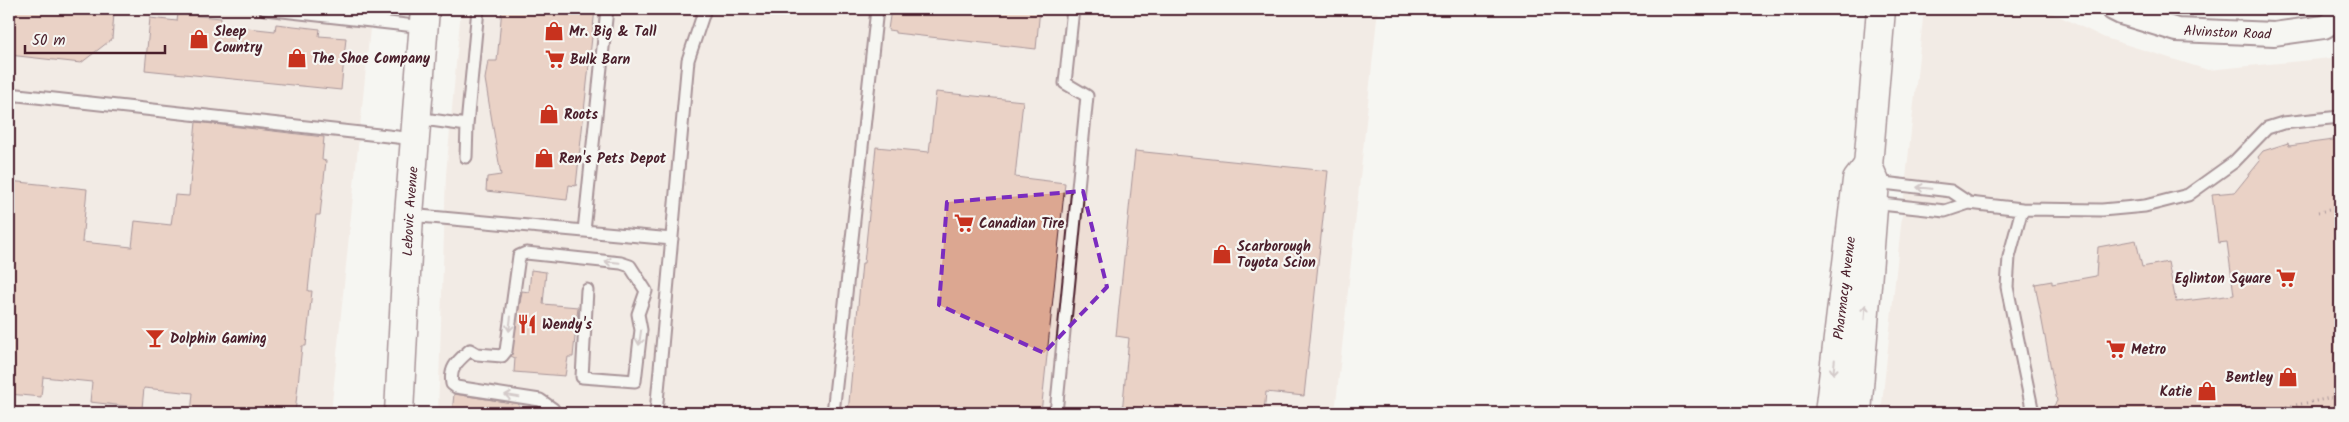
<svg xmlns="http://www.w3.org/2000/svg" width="2349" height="422" font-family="Kalam,sans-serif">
<rect width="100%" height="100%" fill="#f6f6f2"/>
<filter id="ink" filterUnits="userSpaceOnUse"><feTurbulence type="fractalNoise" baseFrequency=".02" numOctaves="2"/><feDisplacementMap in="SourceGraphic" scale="10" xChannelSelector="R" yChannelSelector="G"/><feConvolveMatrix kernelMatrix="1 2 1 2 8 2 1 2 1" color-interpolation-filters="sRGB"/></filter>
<g filter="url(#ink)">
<path fill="#eeded5" d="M9,9H372L331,413H9Z
M461,9H1378L1335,413H438L446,174Z
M1924,9H2044L2105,38L2208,70L2340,57V413H1881Z"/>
<path fill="#dca791" stroke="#4a1f2b" d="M9,9H69L114,13L112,39L81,63L9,55Z
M502,9H595L576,186L569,185L567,200L486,191L487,177L501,175L485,79L488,61H497Z
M891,9H1040L1036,49L895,33V31L888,30Z
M178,14L221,18L220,25L275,31L276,24L320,29L319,36L346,38L341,90L145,70L150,18L177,21Z
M936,92L1023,101L1015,177L1065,183L1041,413H848L862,263H864L876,147L929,152Z
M196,122L324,137L322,160L326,161L320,215H316L308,291H312L306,346H302L295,413L270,411V413H191L193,393L144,388L142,408L90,402L92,382L43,377L41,397L9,394V181L87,189L82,242L132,247L135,221L171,225L175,195L189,196Z
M2340,139V413H2049L2057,401L2035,284L2052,281V284L2096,276L2098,247L2136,240L2142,267L2168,262L2176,302L2234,295L2227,242L2218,243L2212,194L2235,192L2260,161L2258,157L2263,151L2288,143L2289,146Z
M1135,151L1328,171L1304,396L1266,392L1264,413H1122L1129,338L1116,336Z
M531,270L546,272L543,304L578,307L573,357H568L565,376L514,372L515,358L511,356L522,291L529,292Z
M454,394L519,404L518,413H452Z"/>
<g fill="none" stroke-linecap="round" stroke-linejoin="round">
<defs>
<path id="service" d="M265,9L424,27
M9,94L415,139
M416,118L467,125L478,9
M466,157L467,125
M1875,182L1951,191L1969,203
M1872,203L1945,211L1969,203L2022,209L2102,210L2145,206L2188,195L2234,162L2267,128L2283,123L2340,117
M2022,209L2009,257L2007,287L2033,413
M409,215L672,239
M584,231L607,9
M555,413L553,409L540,400L456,387L452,384C449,367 458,361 470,350L477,354L502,356L506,351L519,256L526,253L621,263L630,266L646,291L638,314L641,330L635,381L582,377L587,290
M656,413L688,60L705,9
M833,413L877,9
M1056,413L1087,96L1065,83L1073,9"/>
<g id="minor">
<path id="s1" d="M2113,9L2121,13L2177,30L2274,34L2324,27L2340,17"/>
</g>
<g id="tertiary">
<path id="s2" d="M399,413L409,215L425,9"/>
<path id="s3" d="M1829,413L1857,180L1867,167"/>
<path d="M1857,413L1875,182L1868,166L1881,9"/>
</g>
</defs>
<use href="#service" stroke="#4a1f2b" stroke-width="15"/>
<use href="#minor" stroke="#4a1f2b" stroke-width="26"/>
<use href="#tertiary" stroke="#4a1f2b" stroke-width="31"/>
<path stroke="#4a1f2b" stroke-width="3" stroke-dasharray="1 4" stroke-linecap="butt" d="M2318,212L2340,208
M2257,413L2340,396"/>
<use href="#service" stroke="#f6f6f2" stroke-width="11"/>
<use href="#minor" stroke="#f6f6f2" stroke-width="22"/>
<use href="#tertiary" stroke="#f6f6f2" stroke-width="28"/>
</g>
<defs><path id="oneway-shaft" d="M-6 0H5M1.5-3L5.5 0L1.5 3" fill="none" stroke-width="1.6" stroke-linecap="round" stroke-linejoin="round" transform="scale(1.25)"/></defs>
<g stroke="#a99598">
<use href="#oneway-shaft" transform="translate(1924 188) rotate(-174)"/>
<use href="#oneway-shaft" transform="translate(612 262) rotate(-174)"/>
<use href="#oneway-shaft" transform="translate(1865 312) rotate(-86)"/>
<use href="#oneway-shaft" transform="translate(510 324) rotate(97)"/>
<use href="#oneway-shaft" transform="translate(640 338) rotate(98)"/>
<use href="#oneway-shaft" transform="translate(1834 367) rotate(96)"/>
<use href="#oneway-shaft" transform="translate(512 396) rotate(-171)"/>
</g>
</g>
<path d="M0 0H2349V422H0ZM1083,191L1107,287L1044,353L939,305L947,202Z" fill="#f6f6f2" fill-opacity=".55" fill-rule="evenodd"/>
<path fill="none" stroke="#7b2cbf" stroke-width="4" stroke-dasharray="10 6" stroke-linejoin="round" d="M1083,191L1107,287L1044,353L939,305L947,202Z"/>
<defs>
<symbol id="shop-bare" viewBox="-9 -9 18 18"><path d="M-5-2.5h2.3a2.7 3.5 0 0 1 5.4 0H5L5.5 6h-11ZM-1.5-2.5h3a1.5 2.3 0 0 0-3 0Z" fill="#c8321e" stroke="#f6f6f2" stroke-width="2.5" paint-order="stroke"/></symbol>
<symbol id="supermarket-bare" viewBox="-9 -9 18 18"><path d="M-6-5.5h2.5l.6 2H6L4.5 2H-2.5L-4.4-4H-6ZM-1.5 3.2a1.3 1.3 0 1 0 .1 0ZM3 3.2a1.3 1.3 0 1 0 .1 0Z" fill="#c8321e" stroke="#f6f6f2" stroke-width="2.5" paint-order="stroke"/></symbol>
<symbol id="restaurant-bare" viewBox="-9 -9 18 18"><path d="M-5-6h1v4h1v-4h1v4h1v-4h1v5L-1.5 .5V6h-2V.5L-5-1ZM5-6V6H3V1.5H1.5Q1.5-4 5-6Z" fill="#c8321e" stroke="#f6f6f2" stroke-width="2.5" paint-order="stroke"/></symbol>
<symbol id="bar-bare" viewBox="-9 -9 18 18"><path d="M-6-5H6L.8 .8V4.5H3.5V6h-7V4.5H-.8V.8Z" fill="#c8321e" stroke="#f6f6f2" stroke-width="2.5" paint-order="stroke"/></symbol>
</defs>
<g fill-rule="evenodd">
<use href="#shop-bare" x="540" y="17" width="28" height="28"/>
<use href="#shop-bare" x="185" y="25" width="28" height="28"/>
<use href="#shop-bare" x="283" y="44" width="28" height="28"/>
<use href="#supermarket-bare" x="541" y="45" width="28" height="28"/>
<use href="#shop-bare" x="535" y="100" width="28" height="28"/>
<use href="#shop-bare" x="530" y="144" width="28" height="28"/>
<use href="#supermarket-bare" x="950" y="209" width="28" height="28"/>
<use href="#shop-bare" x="1208" y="240" width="28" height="28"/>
<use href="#supermarket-bare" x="2272" y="264" width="28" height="28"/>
<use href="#restaurant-bare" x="513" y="310" width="28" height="28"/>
<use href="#bar-bare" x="141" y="324" width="28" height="28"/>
<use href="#supermarket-bare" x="2102" y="335" width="28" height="28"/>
<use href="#shop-bare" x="2274" y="363" width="28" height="28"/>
<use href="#shop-bare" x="2193" y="377" width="28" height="28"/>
</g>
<g text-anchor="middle" stroke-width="4.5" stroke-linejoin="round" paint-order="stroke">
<g font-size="14" font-weight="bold" fill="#4a1f2b" stroke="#f6f6f2" text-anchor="start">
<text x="214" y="36">Sleep<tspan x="214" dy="16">Country</tspan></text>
<text x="569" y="36">Mr. Big &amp; Tall</text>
<text x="312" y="63">The Shoe Company</text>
<text x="570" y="64">Bulk Barn</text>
<text x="564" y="119">Roots</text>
<text x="559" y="163">Ren's Pets Depot</text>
<text x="979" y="228">Canadian Tire</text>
<text x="1237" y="251">Scarborough<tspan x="1237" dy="16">Toyota Scion</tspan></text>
<text x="2271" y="283" text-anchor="end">Eglinton Square</text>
<text x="542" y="329">Wendy's</text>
<text x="170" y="343">Dolphin Gaming</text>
<text x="2131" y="354">Metro</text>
<text x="2273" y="382" text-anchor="end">Bentley</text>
<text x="2192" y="396" text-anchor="end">Katie</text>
</g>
<g font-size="14" fill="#4a1f2b" stroke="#f6f6f2">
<text dy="5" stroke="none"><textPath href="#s1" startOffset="118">Alvinston Road</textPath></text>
<text dy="5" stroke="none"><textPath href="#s2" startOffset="202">Lebovic Avenue</textPath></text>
<text dy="5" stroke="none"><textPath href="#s3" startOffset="126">Pharmacy Avenue</textPath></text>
</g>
</g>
<rect width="2349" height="422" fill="none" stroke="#f6f6f2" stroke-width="30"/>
<rect x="15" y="15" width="2319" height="392" fill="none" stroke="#4a1f2b" stroke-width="2" filter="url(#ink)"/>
<path d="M25 45v8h140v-8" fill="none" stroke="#4a1f2b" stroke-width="2.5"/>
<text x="32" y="45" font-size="15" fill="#4a1f2b" stroke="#f6f6f2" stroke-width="4" paint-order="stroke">50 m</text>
</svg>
